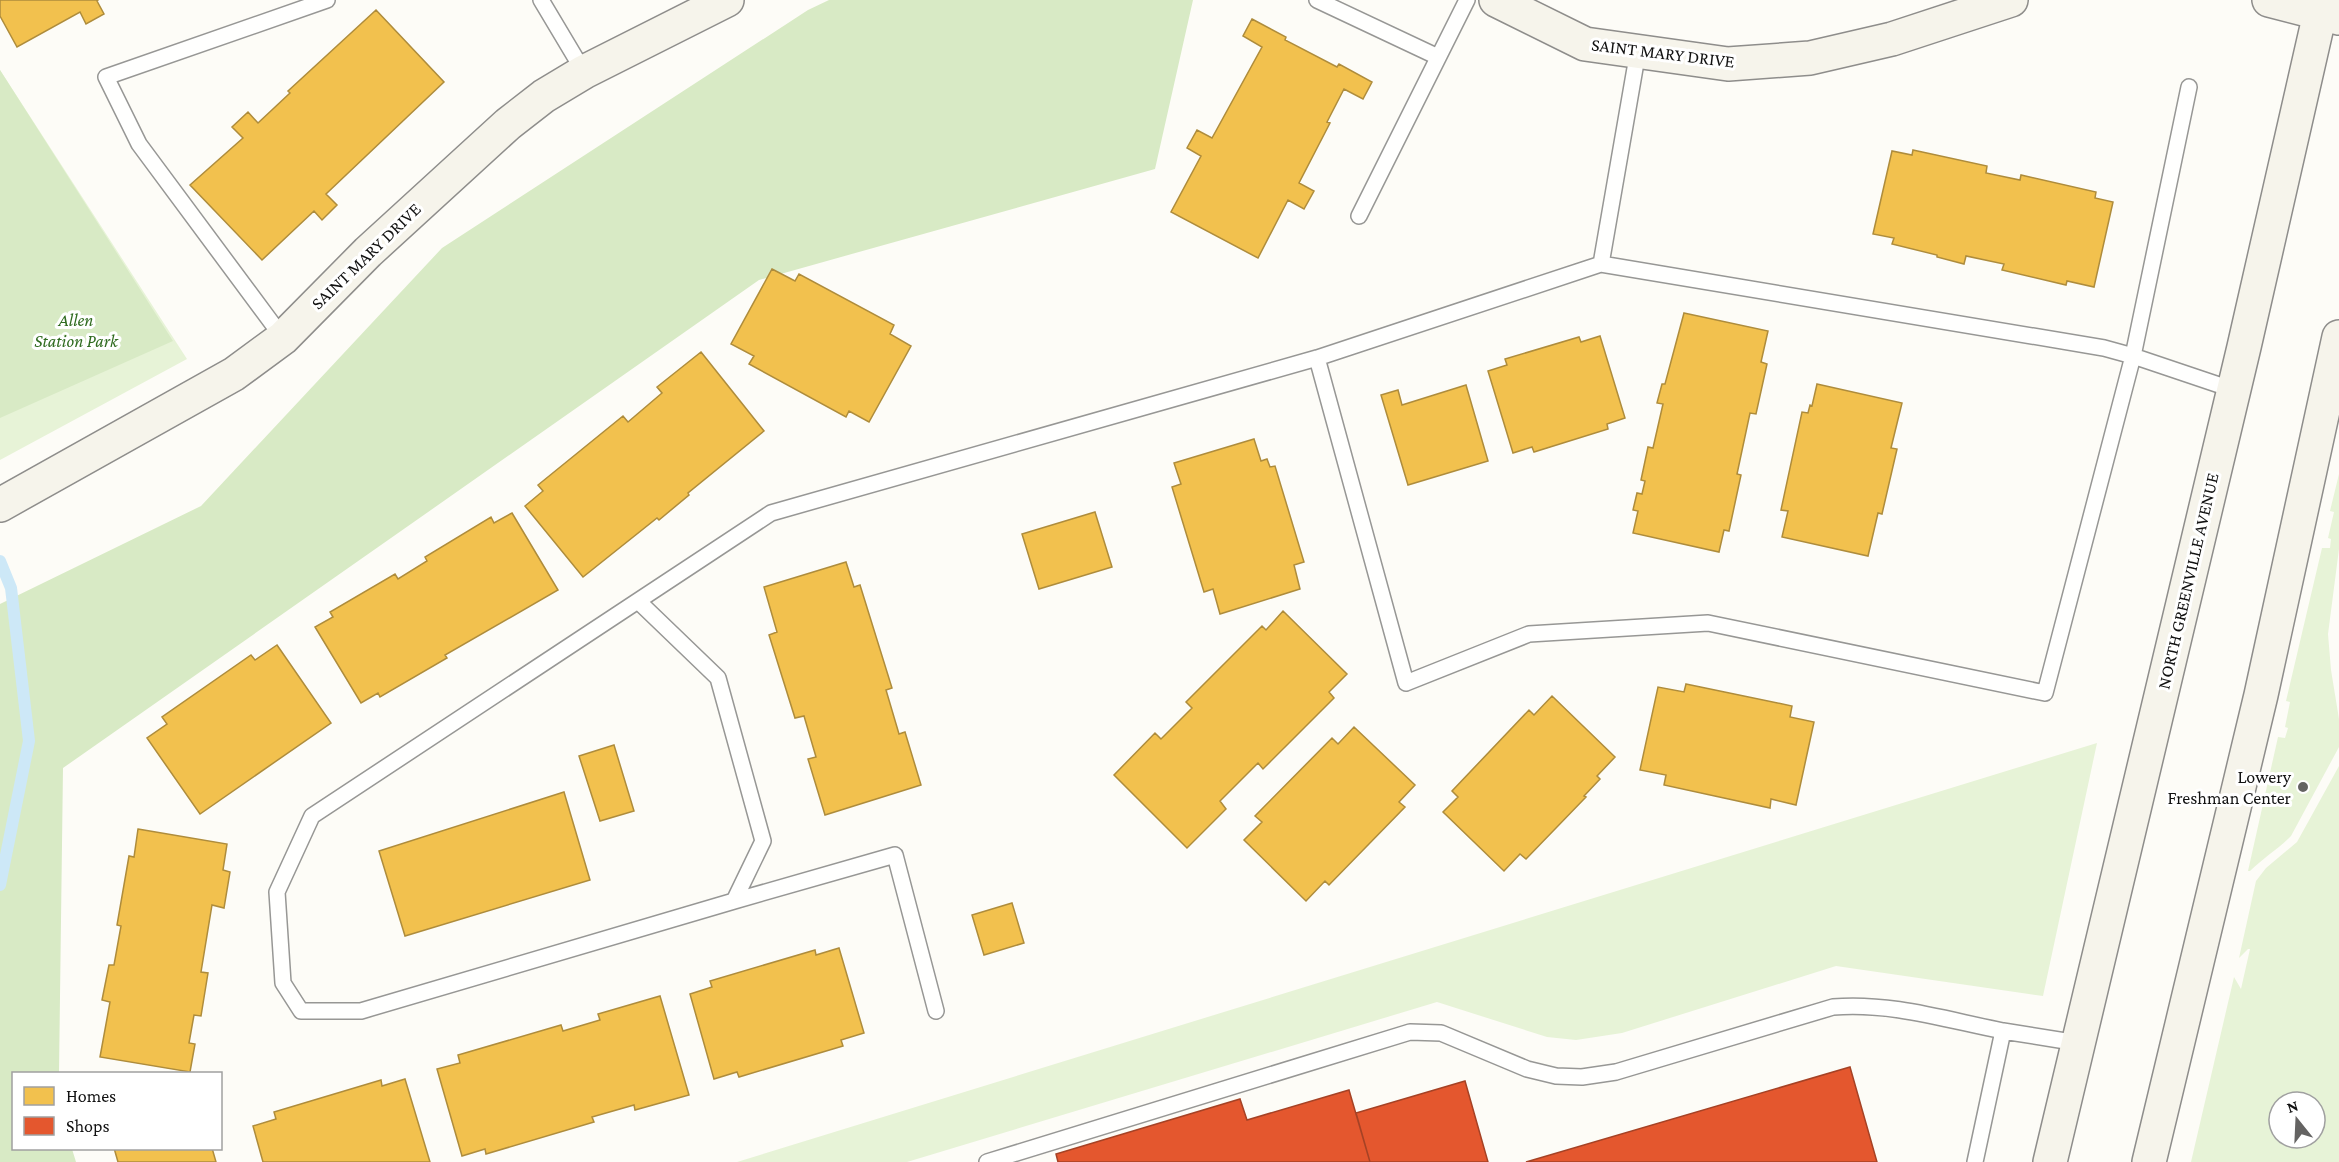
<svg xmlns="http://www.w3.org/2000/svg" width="2339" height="1162" font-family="'Crimson Pro',serif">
<rect width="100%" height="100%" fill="#fdfcf7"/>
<path fill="#e7f3d7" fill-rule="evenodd" d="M0,70L187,359L0,460Z
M2339,474V549L2328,634L2331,670L2339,719V747L2291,836C2278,849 2263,858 2250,871H2248L2278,737L2285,738L2288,728L2285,727L2290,702L2286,701L2322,548H2330L2331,539L2328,538L2334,512L2330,511Z
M2097,743L2043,996L1836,966L1622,1033L1576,1040L1547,1037L1437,1002L907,1162H737Z
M2339,766V1162H2191L2234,977L2241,989L2250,949H2248L2239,958L2256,881L2266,868L2297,842ZM2279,1102H2315V1138H2279Z"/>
<path fill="#d8eac5" d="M829,0H1193L1155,169L759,280L63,768L59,1073L14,1074V1148L72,1149L76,1162H0V604L201,506L442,248L808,10Z
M0,70L173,341L0,418Z"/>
<path fill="#f2c14e" stroke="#ae8c3c" stroke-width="1.5" d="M0,0H98L97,1L104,14L86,24L80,12L17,47L0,16Z
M376,10L444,82L326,194L337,205L322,220L314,211L262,260L190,185L243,138L232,127L248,112L258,123L290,93L288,91Z
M1252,19L1286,37L1285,40L1337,67L1339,64L1372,82L1363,99L1344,89L1327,122L1330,123L1299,183L1314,191L1304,209L1288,200L1258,258L1171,212L1201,156L1187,148L1197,130L1212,138L1262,47L1243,36Z
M1913,150L1987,166L1986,173L2020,180L2021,175L2096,192L2095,198L2113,202L2094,287L2067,281L2066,285L2002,270L2004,264L1966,256L1964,264L1937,257V255L1892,244L1894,238L1873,234L1892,151L1912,155Z
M772,269L795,281L799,274L894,325L890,334L911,346L869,422L849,411L846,417L749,364L754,356L731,344Z
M1684,313L1768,331L1761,362L1767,364L1756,414L1750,413L1737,474L1741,475L1729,531L1724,530L1719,552L1633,533L1638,511L1633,510L1637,493L1642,494L1645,481L1641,480L1648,447L1653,448L1663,404L1657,403L1662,384H1665Z
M1600,336L1625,418L1607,424L1608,429L1534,452L1532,447L1513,453L1488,371L1507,365L1505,359L1579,337L1581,342Z
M701,352L764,431L688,493L689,495L659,520L657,518L583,577L525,506L543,491L538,485L623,416L628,422L662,393L657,387Z
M1817,384L1902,403L1891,448L1897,449L1882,514L1878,513L1868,556L1782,537L1788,511L1781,510L1802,412L1808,413L1810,405L1812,406Z
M1466,385L1488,461L1408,485L1381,395L1398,390L1402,405Z
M1254,439L1261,461L1267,459L1270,467L1275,466L1304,562L1294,565L1300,589L1220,614L1213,589L1204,592L1172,487L1181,484L1174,463Z
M1095,512L1112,567L1039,589L1022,534Z
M512,513L558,590L445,655L447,658L380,697L378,693L361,703L315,627L333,617L330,612L395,574L398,579L427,561L425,557L491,517L494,523Z
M846,562L854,587L860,585L892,688L886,690L899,734L905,732L921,785L825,815L808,759L816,757L804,716L795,718L769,635L777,632L764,587Z
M1283,611L1347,674L1329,692L1334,698L1263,769L1258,763L1220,801L1226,809L1187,848L1114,775L1155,733L1161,739L1192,708L1186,702L1262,626L1266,630Z
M277,645L331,723L200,814L147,738L167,724L162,717L251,655L255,660Z
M1686,684L1792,706L1790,717L1814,722L1796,805L1771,799L1770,808L1664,785L1666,775L1640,770L1658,687L1684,692Z
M1552,696L1615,757L1597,776L1600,779L1584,796L1586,797L1526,859L1520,854L1504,871L1443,812L1458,797L1452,791L1529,710L1534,715Z
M1354,727L1415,785L1399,802L1405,807L1329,885L1325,881L1306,901L1244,840L1262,822L1255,816L1332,738L1338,744Z
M614,745L634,811L600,821L579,756Z
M564,792L590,880L405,936L379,851Z
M138,829L227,844L223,870L230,872L224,908L212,905L201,972L208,973L201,1016L194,1015L189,1043L195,1044L190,1072L100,1057L110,1002L102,1000L109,965H114L121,926L117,925L129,856L134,857Z
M1012,903L1024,943L984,955L972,915Z
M839,948L864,1033L841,1040L843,1046L739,1077L737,1072L714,1079L690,994L712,987L710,981L815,950L816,955Z
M660,996L689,1095L635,1110L634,1105L592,1117L594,1122L486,1154L485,1149L462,1156L437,1069L460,1063L458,1055L561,1025L563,1031L600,1020L598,1014Z
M405,1079L430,1162H263L253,1126L276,1119L274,1112L381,1080L382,1086Z
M114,1148H212L216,1162H118Z"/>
<path fill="#e4572e" stroke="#a54225" stroke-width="1.5" d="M1850,1067L1877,1162H1526Z
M1465,1081L1488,1162H1370L1356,1113Z
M1349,1090L1370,1162H1058L1056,1154L1240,1099L1247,1120Z"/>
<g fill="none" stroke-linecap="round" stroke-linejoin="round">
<path stroke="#cde8f7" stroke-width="12" d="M0,561L11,588L29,741L0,885"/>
<defs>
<path id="lane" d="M541,0L584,72
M1317,0L1438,57
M1638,51L1601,264L2104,348L2133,356L2234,390
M1359,216L1467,0
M283,338L139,144L106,77L327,0
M1317,358L1406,683L1529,634L1708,623L2045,693L2133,356L2189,87
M638,601L718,678L763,841L734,901L361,1011H301L283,983L277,892L312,816L771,513L1317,358L1601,264
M734,901L895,855L936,1011
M987,1162L1410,1032L1441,1033L1527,1069L1556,1076L1582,1077L1616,1072L1833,1007C1890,1002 1947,1020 2003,1031
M1975,1162L2003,1031L2078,1043"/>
<path id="secondary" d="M1496,0L1585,44L1728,64L1810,58L1892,39L2011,0
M2269,0L2339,18
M0,505L234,374L283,338L368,252L508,124L544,96L584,72L727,0
M2050,1162L2244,347L2323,0
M2149,1162L2261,695L2339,337"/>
</defs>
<use href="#lane" stroke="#979795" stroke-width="18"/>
<use href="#secondary" stroke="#8e8d8b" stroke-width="36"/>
<use href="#lane" stroke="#fffffe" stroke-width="15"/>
<use href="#secondary" stroke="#f6f4eb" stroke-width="33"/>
</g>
<circle fill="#646362" stroke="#fff" stroke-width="2" cx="2303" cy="787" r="6"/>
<g text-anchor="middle" stroke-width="6" stroke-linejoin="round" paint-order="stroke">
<g font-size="18" fill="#111" stroke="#fff">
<text transform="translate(1663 53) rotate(7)" y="6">SAINT MARY DRIVE</text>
<text transform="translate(366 256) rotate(-44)" y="6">SAINT MARY DRIVE</text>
<text transform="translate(2188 581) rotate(-77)" y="6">NORTH GREENVILLE AVENUE</text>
</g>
<g font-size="18" font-style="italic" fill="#2f6b1f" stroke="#fff">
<text x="76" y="326">Allen<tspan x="76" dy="21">Station Park</tspan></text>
</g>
<g font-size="18" fill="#111" stroke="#fff" text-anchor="end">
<text x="2291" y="783">Lowery<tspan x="2291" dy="21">Freshman Center</tspan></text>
</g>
</g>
<rect x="12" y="1072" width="210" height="78" fill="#ffffff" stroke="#a0a0a0" stroke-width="1.5"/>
<rect x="24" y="1087" width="30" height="18" fill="#f2c14e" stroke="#a0a0a0" stroke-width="1.5"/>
<text x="66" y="1102" font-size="18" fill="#111111">Homes</text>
<rect x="24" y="1117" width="30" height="18" fill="#e4572e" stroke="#a0a0a0" stroke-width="1.5"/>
<text x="66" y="1132" font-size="18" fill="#111111">Shops</text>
<g transform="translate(2297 1120) rotate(342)"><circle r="28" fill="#ffffff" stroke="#a0a0a0" stroke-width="1.5"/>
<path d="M0-4.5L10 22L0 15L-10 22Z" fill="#646362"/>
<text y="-9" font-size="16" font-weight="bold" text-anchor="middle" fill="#111111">N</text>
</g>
</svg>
